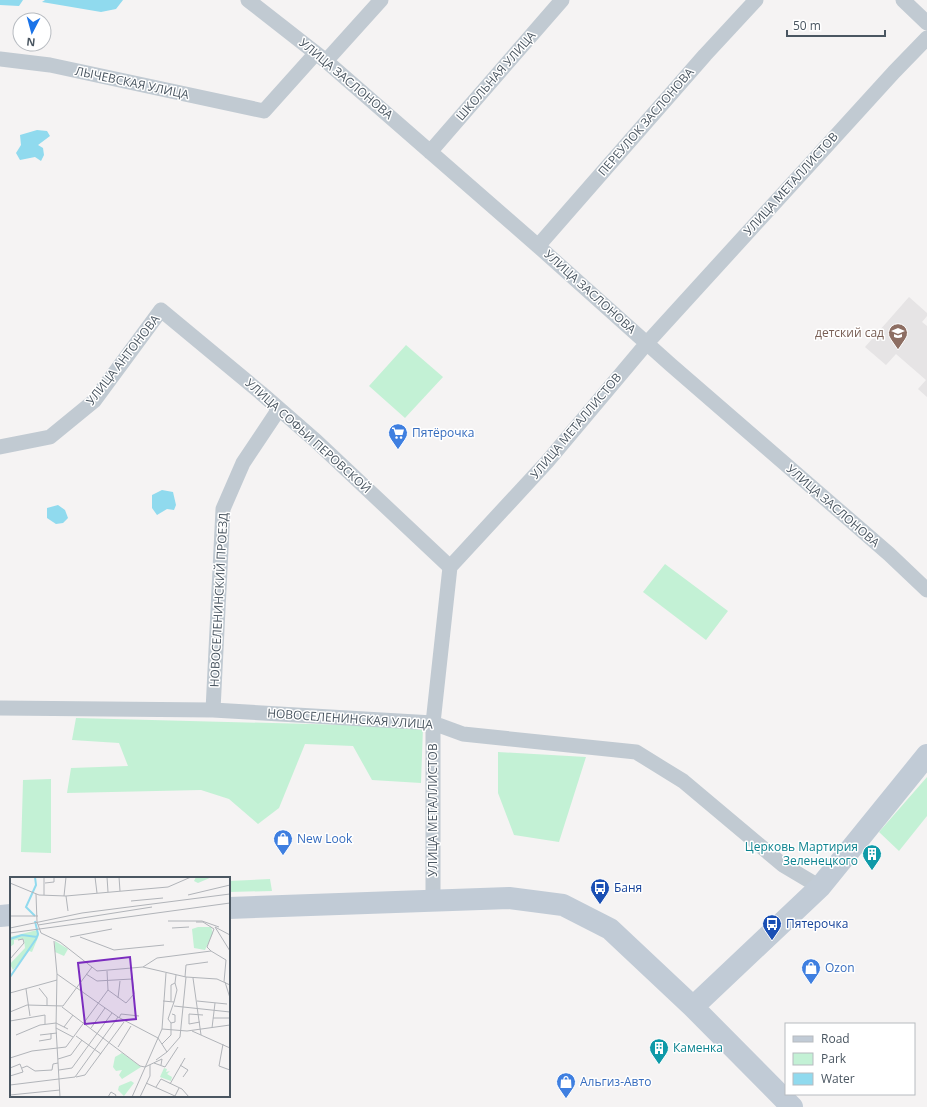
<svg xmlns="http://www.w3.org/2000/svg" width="927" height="1107" font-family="'Open Sans',sans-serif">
<rect width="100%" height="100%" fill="#f5f3f3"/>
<path fill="#e6e4e5" d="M909,297L927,313V316L922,322L927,326V397L918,389L926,380L896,354L886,365L865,347Z"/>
<path fill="#c3f1d5" d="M406,345L443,377L405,418L369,386Z
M665,564L728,611L706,640L643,592Z
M76,718L423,727L421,783L372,780L353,746L305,744L279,808L258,824L229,799L201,790L67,793L71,768L128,766L119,743L72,740Z
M498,752L586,757L559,842L514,835L498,793Z
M927,777V816L899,851L879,832Z
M51,779V853L21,852L23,780Z
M270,879L272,891L229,892V881Z"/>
<path fill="#90daee" d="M0,0H23L19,6L0,5Z
M45,0H123L116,9L101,12L42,2Z
M37,130L47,131L50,136L38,145L43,148L44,155L41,161L35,157L20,160L16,153L21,145L20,135Z
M162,490L173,492L176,505L174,510L167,509L157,515L152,508V495Z
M58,505L65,510L68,518L63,523L56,524L47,518V508Z"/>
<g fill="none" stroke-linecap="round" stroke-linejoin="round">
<path stroke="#c1cad2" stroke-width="15" d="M248,0L326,61L538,246L671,365L889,554L927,590
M903,0L927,23
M0,59L50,65L264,111L316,53
M326,61L381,0
M430,152L562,0
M538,246L705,55L756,0
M0,447L50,437L94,401L161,310L261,393L316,441L450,567
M0,708L213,710L433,723L463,734L636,752L683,781L783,865L820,887
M213,710L223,509L243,463L279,409
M433,902V723L450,567L547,462L647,343L894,72L927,38"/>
<path stroke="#c1cbd6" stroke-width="22" d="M229,908L509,898L563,905L610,929L693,1007L792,1107
M0,916L11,915
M693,1007L820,887L927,755"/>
</g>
<defs>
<symbol id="school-pin" viewBox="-11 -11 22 30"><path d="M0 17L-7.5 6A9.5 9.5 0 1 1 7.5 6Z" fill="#8d6e63" stroke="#fff"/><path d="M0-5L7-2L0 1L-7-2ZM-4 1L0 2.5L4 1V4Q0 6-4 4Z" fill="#fff"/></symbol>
<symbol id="supermarket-pin" viewBox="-11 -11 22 30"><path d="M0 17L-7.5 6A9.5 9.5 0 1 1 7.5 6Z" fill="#3f7fe0" stroke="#fff"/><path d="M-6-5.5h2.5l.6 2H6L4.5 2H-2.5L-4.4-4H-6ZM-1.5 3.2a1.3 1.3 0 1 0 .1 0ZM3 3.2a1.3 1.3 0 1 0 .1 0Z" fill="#fff"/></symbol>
<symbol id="shop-pin" viewBox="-11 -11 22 30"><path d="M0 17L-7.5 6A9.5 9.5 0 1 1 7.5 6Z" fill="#3f7fe0" stroke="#fff"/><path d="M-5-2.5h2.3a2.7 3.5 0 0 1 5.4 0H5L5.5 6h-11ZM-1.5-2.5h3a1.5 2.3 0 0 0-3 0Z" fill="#fff"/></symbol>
<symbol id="building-pin" viewBox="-11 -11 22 30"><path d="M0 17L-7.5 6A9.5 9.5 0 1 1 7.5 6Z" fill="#0f9aa8" stroke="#fff"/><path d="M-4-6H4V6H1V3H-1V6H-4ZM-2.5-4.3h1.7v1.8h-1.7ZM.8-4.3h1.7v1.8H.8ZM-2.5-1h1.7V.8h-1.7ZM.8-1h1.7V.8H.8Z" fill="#fff"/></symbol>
<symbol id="bus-pin" viewBox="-11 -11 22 30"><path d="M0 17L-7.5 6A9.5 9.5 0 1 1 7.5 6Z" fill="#1a4fb4" stroke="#fff"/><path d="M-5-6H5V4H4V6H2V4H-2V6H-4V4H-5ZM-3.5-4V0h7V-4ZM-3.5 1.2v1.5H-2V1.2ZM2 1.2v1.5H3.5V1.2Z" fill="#fff"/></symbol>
</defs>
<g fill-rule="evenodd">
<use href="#school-pin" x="887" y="322" width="22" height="30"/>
<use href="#supermarket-pin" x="387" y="422" width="22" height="30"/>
<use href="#shop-pin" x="272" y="828" width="22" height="30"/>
<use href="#building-pin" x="861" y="843" width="22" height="30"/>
<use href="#bus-pin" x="589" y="877" width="22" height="30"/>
<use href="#bus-pin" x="761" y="913" width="22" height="30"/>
<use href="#shop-pin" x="800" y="957" width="22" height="30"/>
<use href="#building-pin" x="648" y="1037" width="22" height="30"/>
<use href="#shop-pin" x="555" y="1071" width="22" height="30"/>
</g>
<g text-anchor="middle" stroke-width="3" stroke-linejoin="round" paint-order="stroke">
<g font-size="12" fill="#4a5661" stroke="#fff">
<text transform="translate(496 76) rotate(-49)" y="4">ШКОЛЬНАЯ УЛИЦА</text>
<text transform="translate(346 79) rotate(40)" y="4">УЛИЦА ЗАСЛОНОВА</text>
<text transform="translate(132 83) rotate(12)" y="4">ЛЫЧЕВСКАЯ УЛИЦА</text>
<text transform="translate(646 122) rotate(-49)" y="4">ПЕРЕУЛОК ЗАСЛОНОВА</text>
<text transform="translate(791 184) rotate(-48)" y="4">УЛИЦА МЕТАЛЛИСТОВ</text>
<text transform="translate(590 292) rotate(42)" y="4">УЛИЦА ЗАСЛОНОВА</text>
<text transform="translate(123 360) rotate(-52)" y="4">УЛИЦА АНТОНОВА</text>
<text transform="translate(576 426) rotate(-50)" y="4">УЛИЦА МЕТАЛЛИСТОВ</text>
<text transform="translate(308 436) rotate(42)" y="4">УЛИЦА СОФЬИ ПЕРОВСКОЙ</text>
<text transform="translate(833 506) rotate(41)" y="4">УЛИЦА ЗАСЛОНОВА</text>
<text transform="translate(219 600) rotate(-87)" y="4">НОВОСЕЛЕНИНСКИЙ ПРОЕЗД</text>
<text transform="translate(350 719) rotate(4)" y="4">НОВОСЕЛЕНИНСКАЯ УЛИЦА</text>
<text transform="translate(433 810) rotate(-90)" y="4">УЛИЦА МЕТАЛЛИСТОВ</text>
</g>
<g font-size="12" fill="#785e54" stroke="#fff" text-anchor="end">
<text x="884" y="337">детский сад</text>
</g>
<g font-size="12" fill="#366cbe" stroke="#fff" text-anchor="start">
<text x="412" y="437">Пятёрочка</text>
<text x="297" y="843">New Look</text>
<text x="825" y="972">Ozon</text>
<text x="580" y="1086">Альгиз-Авто</text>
</g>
<g font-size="12" fill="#0d838f" stroke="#fff" text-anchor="end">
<text x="858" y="851">Церковь Мартирия<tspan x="858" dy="14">Зеленецкого</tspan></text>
<text x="673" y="1052" text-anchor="start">Каменка</text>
</g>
<g font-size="12" fill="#164399" stroke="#fff" text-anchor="start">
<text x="614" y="892">Баня</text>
<text x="786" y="928">Пятерочка</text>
</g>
</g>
<g transform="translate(10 877)">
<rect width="220" height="220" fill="#f5f3f3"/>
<path d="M186,0H202L188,6L184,4ZM188,50H201L203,56L195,73L184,71L182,52ZM27,53L29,58L22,75L19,74L3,93L0,87L15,71L14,62L4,63V67L0,70V60ZM45,64L58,72L54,79L45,75ZM112,176L131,190L112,202L109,198L112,193L106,194L103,190L105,180ZM154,191L157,192L156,195L160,194L157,197L162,200L161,204L150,200ZM121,204L124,206L114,219L108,213L109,209Z" fill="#c3f1d5"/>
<path fill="none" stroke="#90daee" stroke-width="2" d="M25,39L16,30L26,8L25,0M0,62L12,58L27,60M0,100L26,62L28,57L25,44"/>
<path fill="none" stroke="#b1b4b9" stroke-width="1" d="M34,0V18M85,0L87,16M97,0L98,15M109,0L110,14M0,6L29,18L56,19L158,10L181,0M35,6L44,5V0M26,17L27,45L31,56L50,65L87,94L133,90L176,100L207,102L220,108M178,18L220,8M54,19L56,0M56,19L58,34M121,24L153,21M0,39H28M158,44H192L209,50M186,45H193L204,52L197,70L201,74M28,48L142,30M205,50L220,74M205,50L220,58M0,51L72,36L220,17M162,51L179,50M0,56L220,26M60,60L102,52M70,60L104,73L154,68M44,64L47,97L108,140L148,161L157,175M0,82L14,66L13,62L8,63M133,90L147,81L201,74L216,83M47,97L46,151L50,220M76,97L87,104L122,102M175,100L176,88L198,85M183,101L191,158M214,105L216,83M215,105L220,121M29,111L37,121V129M16,112L20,139M98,113L116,126L124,117L121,91M0,116L47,103M108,121L110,104M153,124L164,125L167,113L165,106M161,124V108L165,106L166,98M187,124L217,127M164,129L220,135M52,130L130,189L135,190L152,182L151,188M0,135L17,128L53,129L82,90M109,141L111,137L129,139M203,141H220M0,144L35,138V147M190,145L179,147V137L193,138M46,146L58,152M161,146L165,145V138L162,137M54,150L63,138M46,151L63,160M81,151L95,131M202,151L205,126M152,152L177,154L220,148M182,154L220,171M6,158L30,148L46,146M30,158L47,156M66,159L91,177M29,164L41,162V156M152,167L161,158V146L158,142L164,125M213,167L209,189L220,193M108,170L121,149M0,181L22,174L56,170L98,113L97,94M48,182L61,178L72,163M146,183L157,175L170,160L176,100M144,186L155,190L168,170M170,188L178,193L173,200M0,191L10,187L13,195L0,199M12,191L17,189L25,194L42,193L43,187L48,186M49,193L62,191L102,136M66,200L75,198L114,145M136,206L165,219L169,211M160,207L175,181M0,208L65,200L108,140M146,210L151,202L172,212L179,220M0,218L50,213M98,220L101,215L106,218L105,220M122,220L152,152L156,96M130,220L140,199V188"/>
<path fill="#7b2cbf" fill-opacity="0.15" stroke="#7b2cbf" stroke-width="2" d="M120,80L126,142L75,147L68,86Z"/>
<rect width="220" height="220" fill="none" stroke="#4a5661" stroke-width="2"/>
</g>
<rect x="785" y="1023" width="130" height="72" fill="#ffffff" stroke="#b7bbc0"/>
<rect x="793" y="1036" width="20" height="6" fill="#c1cbd6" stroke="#b7bbc0"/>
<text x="821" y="1043" font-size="12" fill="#4a5661">Road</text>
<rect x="793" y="1053" width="20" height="12" fill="#c3f1d5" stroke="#b7bbc0"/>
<text x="821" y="1063" font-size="12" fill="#4a5661">Park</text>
<rect x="793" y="1073" width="20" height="12" fill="#90daee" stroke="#b7bbc0"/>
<text x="821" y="1083" font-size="12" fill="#4a5661">Water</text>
<g transform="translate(32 32) rotate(186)"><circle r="19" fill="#ffffff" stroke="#b7bbc0"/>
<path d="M0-3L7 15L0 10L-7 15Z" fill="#1a73e8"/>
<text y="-6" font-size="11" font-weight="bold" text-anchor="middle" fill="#4a5661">N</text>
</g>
<path d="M787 30v6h98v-6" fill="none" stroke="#4a5661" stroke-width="2"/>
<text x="793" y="30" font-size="12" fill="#4a5661" stroke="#ffffff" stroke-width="3" paint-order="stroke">50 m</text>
</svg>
